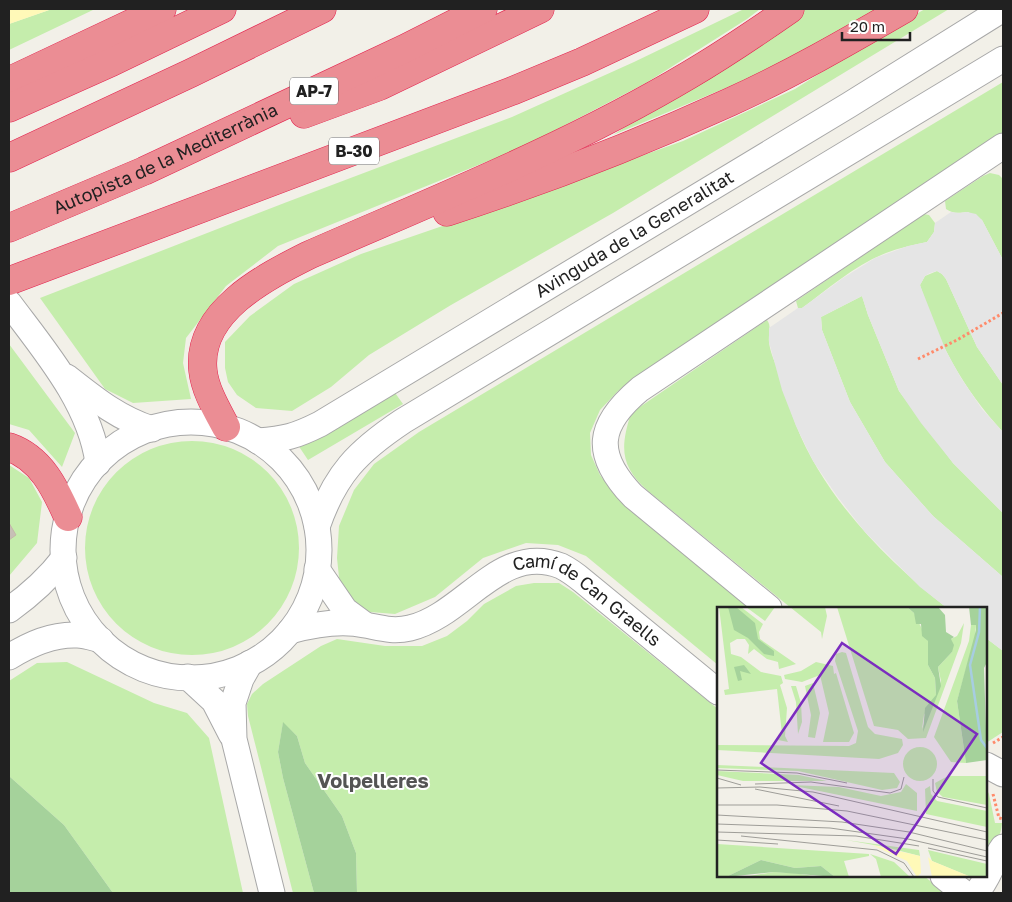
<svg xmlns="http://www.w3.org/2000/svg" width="1012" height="902" font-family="'Golos Text',sans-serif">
<rect width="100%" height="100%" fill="#f2f0e8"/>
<path fill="#c5edac" d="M52,9H95L9,50V24Z
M744,9H760L747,19L646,83L523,147L278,246L226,286L186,338L183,363L191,399L133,403L105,389L40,298L287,202L512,117L634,62Z
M806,9H876L776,67L613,135Z
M925,9H949L613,213L451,305L369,355L331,387L292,411L256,408L237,395L228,382L225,368V342L250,316L294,284L361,254L489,210L683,141L795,89L885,32Z
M1003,82V132L618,391L600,410L590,433L591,455L600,475L620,501L752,608H718V665L586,556L558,545L526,543L483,558L435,597L395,614L370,612L352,602L340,587L337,558L339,526L354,490L374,464L419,432Z
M990,173L999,175L1003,179V260L982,220L968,212C959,213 953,214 946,209L945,201L983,176Z
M924,214L929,215L935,223L934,232L927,242C913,245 899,248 886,253C855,265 828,289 802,308H798L796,301Z
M937,271L942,274L946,279L977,347L1003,385V432C962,387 938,343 920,285L925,276Z
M862,296L868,315L899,391L953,463L1003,513V577L933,516L885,462L850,402L822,330L821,317Z
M767,320C772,326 768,335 769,342C770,352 775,362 778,371C784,389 789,407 796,425C824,497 887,561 947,608H791L648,491C620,466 620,448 631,413Z
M9,344L75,433L62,467L29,430L9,424Z
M393,390L403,404L308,460L298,445Z
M85 548a107 107 0 1 1 214 0a107 107 0 1 1-214 0Z
M9,465L29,478L42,502L37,543L9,576Z
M534,583H559L573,592L718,709V876H924L945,893H357L356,853L342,816L305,763L297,736L283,723L278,752L283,778L314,893H293L248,716L247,704L252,694L263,684L321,646L337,639L385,646H422L447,636L467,621L484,604L516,586Z
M986,638L1003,651V732L986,743Z
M67,662L154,703L187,713L209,738L243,893H113L64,825L9,776V681L37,663Z
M986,788L989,794L995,823H1002C1001,837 995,844 986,855Z"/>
<path fill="#a5d29b" d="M283,722L297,736L305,763L342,816L356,853L357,893H314L283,778L278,752Z
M9,776L64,825L113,893H9Z"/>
<path fill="#fff9b8" d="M9,9H52L9,24Z"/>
<path fill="#e5e5e5" d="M951,212L959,213L967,212L976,214L982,220L1003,260V385L977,347L946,279L942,274L937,271L930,273L925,276L920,285L946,351L961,378L982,409L1003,432V513L953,463L921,423L899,391L868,315L862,296L821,317L822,330L850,402L885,462L933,516L1003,577V651L986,638V608H947L920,587L865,532L837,496L813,461L796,426L782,390L769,342V328L798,308H802L843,278L875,258L908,246L927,242L934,232L935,223Z"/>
<path fill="#c7bfb6" stroke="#c4b8a9" d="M9,523L16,535L9,540Z"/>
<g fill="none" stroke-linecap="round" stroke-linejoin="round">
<defs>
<g id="minor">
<path d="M9,303C44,350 90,403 98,463"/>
<path d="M67,377C95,399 118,418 152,429"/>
<circle cx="191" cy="550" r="128"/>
<path id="s1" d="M258,441C285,439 296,436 320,424L849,105L1003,9"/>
<path d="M317,527C335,474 358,451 403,421L1003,59"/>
<path d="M317,569L345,610L364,624"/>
<path d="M769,608L633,496C593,454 597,425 640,389L1003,146"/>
<path d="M9,610C30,595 48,579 64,558"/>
<path id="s2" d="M290,631C312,625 342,620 365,625C381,628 393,632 410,628C465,615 500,542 561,566C569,570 577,576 583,581L718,692"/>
<path d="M9,657C30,644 52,634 77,635C85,635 93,638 101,640"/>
<path d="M250,663L241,679L233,703L234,739L272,893"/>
<path d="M188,677L214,701L231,734"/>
<path d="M986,765L1003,774"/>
<path d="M943,876L964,893"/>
<path d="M976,893C989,879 992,862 1003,847"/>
</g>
<g id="highway">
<path d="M9,81L162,9"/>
<path d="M9,108L112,62L222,9"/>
<path d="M304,114L380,86L540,9"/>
<path d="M9,158L191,73L322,9"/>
<path d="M447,212C543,181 638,144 730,102C790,75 847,42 904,9"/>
<path id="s3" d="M9,228L144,171L404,49L483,9"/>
<path d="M9,281L512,91L582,62L695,9"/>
<path d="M226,427C217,410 205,390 203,371C196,312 265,277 309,255C437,199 568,147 689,75C723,55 757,32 790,9"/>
<path d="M9,447C41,458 55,488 68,517"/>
</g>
</defs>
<use href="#minor" stroke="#a8a8a8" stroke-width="27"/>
<use href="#highway" stroke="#e3224e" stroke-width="29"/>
<path stroke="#ff8b6b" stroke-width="3" stroke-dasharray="2.5 2.5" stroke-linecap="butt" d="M918,359L957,340L1003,313
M993,743L1003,737
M993,794L999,818L1003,819"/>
<use href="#minor" stroke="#fff" stroke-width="25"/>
<use href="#highway" stroke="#eb8d94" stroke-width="28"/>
</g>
<g text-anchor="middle" stroke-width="4" stroke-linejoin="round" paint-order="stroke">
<g fill="#fff" stroke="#646464" stroke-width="1">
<rect x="290" y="77.5" width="48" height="27" rx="4"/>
<rect x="329" y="137.5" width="50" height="27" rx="4"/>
</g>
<g font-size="16" font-weight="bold" fill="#212121">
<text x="314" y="97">AP-7</text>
<text x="354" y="157">B-30</text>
</g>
<g font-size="18" fill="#212121" stroke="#fff">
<text dy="6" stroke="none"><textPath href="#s3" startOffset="171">Autopista de la Mediterrània</textPath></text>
<text dy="6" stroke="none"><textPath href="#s1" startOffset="432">Avinguda de la Generalitat</textPath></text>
<text dy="6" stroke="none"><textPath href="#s2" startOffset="329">Camí de Can Graells</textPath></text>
</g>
<g font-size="20" font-weight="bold" fill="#545454" stroke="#fff">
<text x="373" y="788">Volpelleres</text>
</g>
</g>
<g transform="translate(717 607)">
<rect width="270" height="270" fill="#f2f0e8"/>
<path d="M2,0H24L46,17L42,25L43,32L79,57L62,62L61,55L50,52L37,42L31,47L32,38L28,32H20L13,36L14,47L24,50L44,65L64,69L66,76L63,78L70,101L68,129L71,135L61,133V128L65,127L60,82L8,88L7,83L12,82ZM29,0H58L48,14ZM73,0H108L110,9L105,32L104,25ZM120,0H190L197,6L211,34V58L218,71L219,88L207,108L205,122L224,74L221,60L235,45L234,32L240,29L247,16L244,36L209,131L191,132L181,123L157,119ZM254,18H259L258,31L240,94L249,156L234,155L217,130L252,34ZM125,45L129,46L151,120L158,127L185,132L186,138L181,146L162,152L0,143V138L132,139L139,136L141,124L118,54L119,47ZM99,55L116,59L117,67L119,66L137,126L132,135H106L112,106L103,68L85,75L68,72L67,68L84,64ZM96,76L103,106L98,131L91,130L94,108L88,79ZM74,79H79L84,96L85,115L81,127L79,95ZM186 157a17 17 0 1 1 34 0a17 17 0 1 1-34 0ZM0,158L177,166L183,175L180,181L165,183L81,164L0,161ZM0,164L82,168L110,174H26L0,168ZM231,169H270V198L226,190L220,185L218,176ZM189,177L200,186V204L73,178L122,180L164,189L184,185ZM213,179L214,187L220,194L270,204V220L209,207L208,182ZM129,233L202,243L203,249L168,240ZM0,237L152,247V249L127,254L132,270H118L104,259L78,261L44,253L9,270H0ZM211,243L270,257V270H254L215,254ZM153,247L177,255L193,270H164L159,252ZM57,265L77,266L103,270H26Z" fill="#c5edac"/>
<path d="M11,0H19L38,16L41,32L57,44V49L47,47L31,31L17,23ZM190,0H221L228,8L229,25L237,30L234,32L237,38L235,45L221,60L224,79L206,125L208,101L219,88L218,71L211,58V34L205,29L204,17H199L197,6ZM252,0H270V55L267,61L270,153L249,156L240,94L259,23V18H254ZM27,58L34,67L23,64L25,73L21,74L17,60ZM44,253L78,261L104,259L118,270L57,265L9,270Z" fill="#a5d29b"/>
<path d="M155,238L203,249L204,266L200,270L190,254ZM211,250L215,254L254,270H215Z" fill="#fff9b8"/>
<path fill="none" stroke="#a7cde1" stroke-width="2.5" d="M263,0L262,25L253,58L264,133L270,141"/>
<path fill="none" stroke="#9e9d98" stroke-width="1" d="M0,163L80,166L130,176M0,171L24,178M216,172V184L221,190L270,201M38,177L94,175L173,186L184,182L187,170M0,181L43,180L96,185L270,225M38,182L122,199M0,198H60L130,204L270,233M0,208L125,215L192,225L270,244M0,217L113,221L191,232L270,250M0,225L139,229L202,239M24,229L160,243L187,256L197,270M0,233L61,237M211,241L270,254"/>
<path fill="#7b2cbf" fill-opacity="0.15" stroke="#7b2cbf" stroke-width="2.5" d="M125,36L260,127L179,247L44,156Z"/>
<rect width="270" height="270" fill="none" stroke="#212121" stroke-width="2.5"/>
</g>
<rect width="1012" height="902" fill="none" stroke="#212121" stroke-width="20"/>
<path d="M842 32v8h68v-8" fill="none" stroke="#212121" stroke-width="2.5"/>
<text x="850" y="32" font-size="15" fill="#212121" stroke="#ffffff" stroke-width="4" paint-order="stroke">20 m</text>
</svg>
